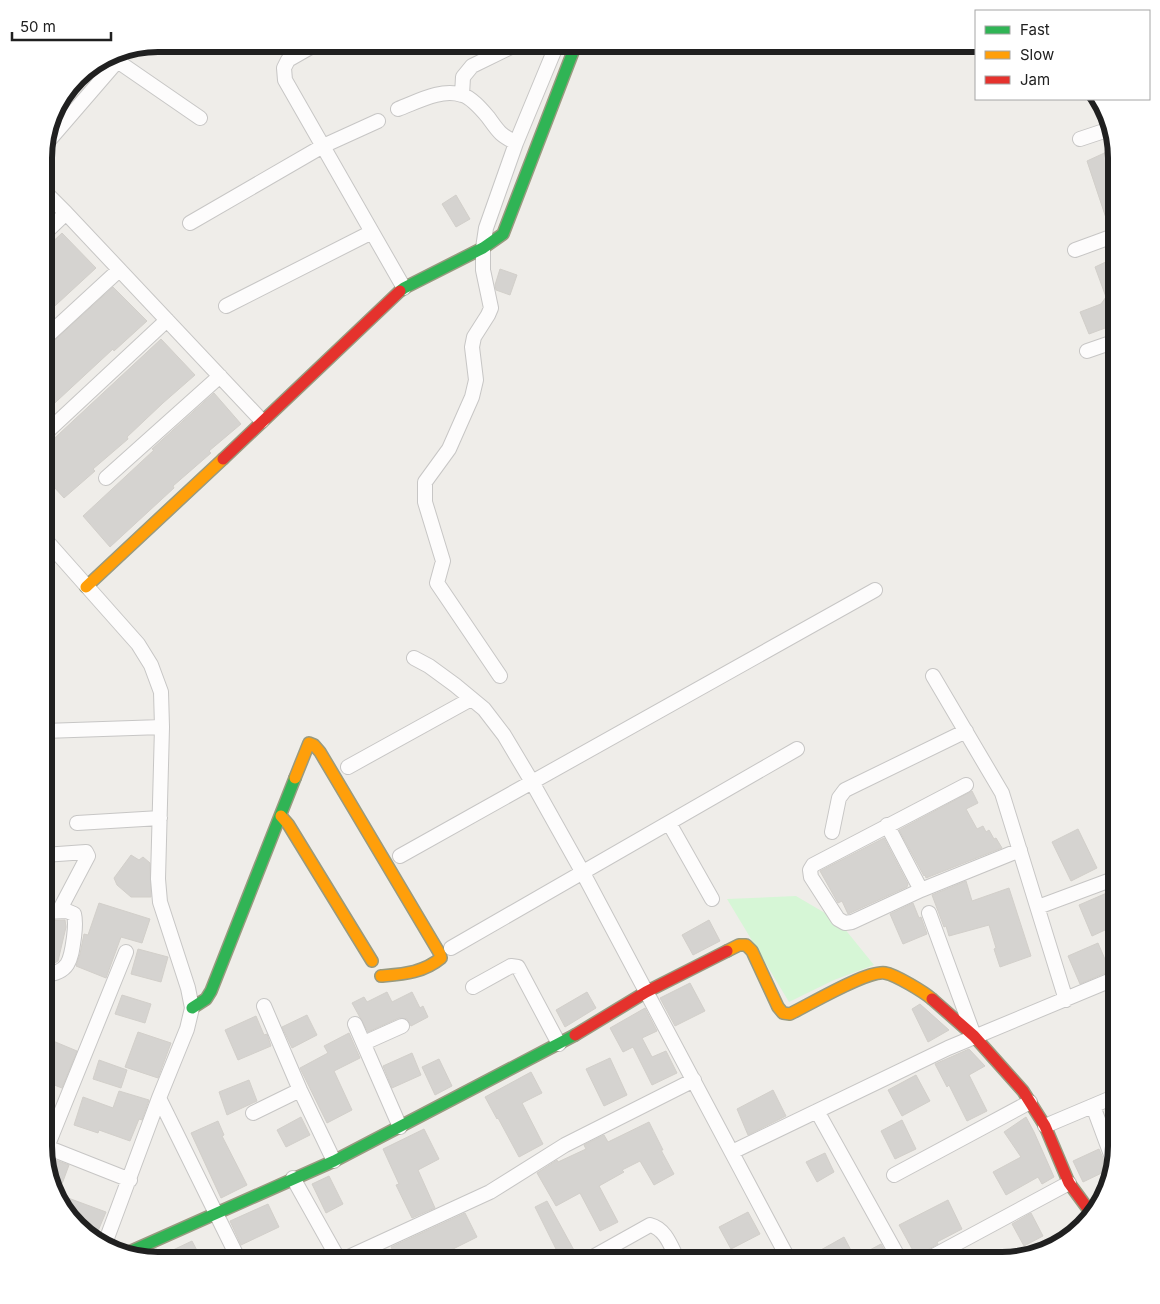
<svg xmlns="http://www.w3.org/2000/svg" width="1160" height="1304" font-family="Inter,sans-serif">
<rect width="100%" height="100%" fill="#efede9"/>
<path fill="#d6f6d6" d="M796,896L825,913L844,928L874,965L834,980L789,1002L727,899Z"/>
<path fill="#d5d3d0" stroke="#d2cfca" d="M1113,149L1116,158V217L1107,221L1087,161Z
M456,195L470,219L456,227L442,204Z
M62,233L96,268L44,316V250Z
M1110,260L1116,276V324L1089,334L1080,312L1101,304L1106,297L1095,267Z
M500,269L517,275L510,295L496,290L495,285Z
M113,287L147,321L114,351L113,349L44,413V385L52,377L44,368V350Z
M161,339L195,375L163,403L127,437L128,439L93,469L95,471L64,498L44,476V448Z
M214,393L241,424L209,451L211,453L173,486L174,488L110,547L83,516L154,450L152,449Z
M972,791L978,803L966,809L977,829L983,826L986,832L989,830L994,839L996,838L1002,848L926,878L925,875L924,876L899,830Z
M1078,829L1097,868L1071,881L1052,842Z
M884,838L908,884L907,887L848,914L842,901L838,903L820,871Z
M131,855L139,860L143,857L150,863L151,897H131L117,885L114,878Z
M966,881L972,901L1009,888L1031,956L1000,967L994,949L996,948L989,925L949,936L946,926L944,927L932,895Z
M1116,889V925L1092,936L1079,905Z
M99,903L150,919L142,943L121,937L106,978L76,966L80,954L84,934L88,935Z
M913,903L919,918L921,917L927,934L903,944L890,914Z
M65,920L66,927L58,961L53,964L44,965V921Z
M709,920L720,941L693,955L682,935Z
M1098,943L1110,971L1080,984L1068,956Z
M138,949L168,957L161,982L131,974Z
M690,983L705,1011L675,1026L660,998Z
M387,992L392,1002L412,992L420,1008L423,1006L428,1017L411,1026L407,1019L399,1018L368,1032L352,1003L364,997L367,1002Z
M587,992L596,1008L565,1027L556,1010Z
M122,995L151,1004L145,1023L115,1014Z
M920,1004L949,1030L928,1042L912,1009Z
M645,1008L657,1031L642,1038L652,1057L666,1051L677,1073L652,1085L633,1047L623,1052L610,1028Z
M307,1015L317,1035L292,1048L282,1027Z
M256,1016L264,1035L267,1034L271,1046L238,1060L225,1030Z
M138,1032L171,1043L158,1078L125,1067Z
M349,1033L360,1058L334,1071L352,1110L327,1123L300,1068L328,1053L324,1046Z
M53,1041L77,1051L62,1088L44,1081V1064Z
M969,1049L985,1066L969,1075L987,1111L967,1121L949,1085L947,1087L935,1064Z
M412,1053L421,1075L392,1088L383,1066Z
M610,1058L627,1095L604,1106L586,1069Z
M439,1059L452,1086L435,1095L422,1067Z
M99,1060L127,1070L121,1088L93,1079Z
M531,1072L542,1093L522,1103L543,1144L519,1157L498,1118L497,1119L485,1097Z
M916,1075L930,1101L902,1116L888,1090Z
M249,1080L257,1101L227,1115L219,1092Z
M773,1090L786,1116L748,1135L737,1109Z
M119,1091L149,1100L142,1120L139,1119L130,1141L99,1130L98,1133L74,1125L83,1097L113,1108Z
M301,1117L310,1135L286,1147L277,1130Z
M1026,1117L1034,1132L1054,1177L1042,1184L1038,1177L1006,1195L993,1172L1021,1157L1004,1132Z
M902,1120L916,1149L895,1159L881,1131Z
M218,1121L224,1135L222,1136L247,1185L221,1198L191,1133Z
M649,1122L663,1150H661L674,1174L654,1185L640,1161L622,1170L624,1172L599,1186L618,1222L600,1231L580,1193L556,1206L537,1173L557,1160L558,1162L586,1149L584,1145L604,1135L608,1142Z
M424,1129L439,1159L418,1170L435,1208L412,1218L396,1185L399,1184L383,1149Z
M1099,1149L1105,1163L1110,1169L1083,1182L1073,1161Z
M825,1153L834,1172L817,1182L806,1162Z
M47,1157L69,1165L59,1192L53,1174Z
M329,1176L343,1204L326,1213L312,1184Z
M60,1195L106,1212L95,1238L67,1215Z
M948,1200L962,1229L937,1242L938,1244L916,1256L899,1225Z
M547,1201L575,1252L561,1259L535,1207Z
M268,1204L279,1227L241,1245L230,1221Z
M748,1212L760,1234L731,1249L719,1227Z
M465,1213L477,1237L451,1250L454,1260H398L391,1247Z
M1031,1213L1043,1236L1024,1246L1012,1224Z
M844,1237L855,1258L881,1244L890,1260H824L819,1251Z
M192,1241L202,1260L154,1259Z"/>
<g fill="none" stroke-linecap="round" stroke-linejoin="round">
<defs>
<path id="street" d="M316,44L288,60L284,68L285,80L404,288
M110,56L200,118
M462,95L463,77L472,66L517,44
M398,109C417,102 441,88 462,95C471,97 482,110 488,117C499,132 499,134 516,143
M1080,139L1107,130
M45,145L127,50
M44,191L66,213
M190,223L323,146L378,121
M44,234L66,213L262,421
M1075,250L1116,235
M226,306L372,232
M44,339L119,270
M1087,351L1116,341
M49,430L167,320
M106,478L220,376
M44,538L138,644L151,665L161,692L162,727L158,879L160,902L188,988L192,1008L187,1029L159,1098L104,1246
M414,658L429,666L455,685L484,709L504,735L532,782L583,873L789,1260
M500,676L437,583L443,561L425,502V482L449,449L472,397L476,380L472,347L474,337L488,315L491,308L483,270V248L486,228L516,143L557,44
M933,676L1002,793L1066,1000
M44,731L162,727
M348,767L471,699
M966,785L813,865L810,870L811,877L838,919L845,923L852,922L921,890L1020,850
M77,823L160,818
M669,823L712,899
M887,825L921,890
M832,832L839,798L845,790L966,731
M44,855L86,852L88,856L59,911
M400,856L875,590
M1038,907L1116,878
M929,913L973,1033
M451,948L797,749
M44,975C70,973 71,959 74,937C75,929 76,922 74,914L67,911L44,912
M473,987L511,966L518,967L559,1044
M264,1006L300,1090L334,1161
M355,1024L400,1127
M364,1043L402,1026
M159,1098L239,1260
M1093,1106L1113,1160
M817,1111L900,1260
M253,1113L300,1090
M1045,1126L1116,1096
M44,1146L130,1180
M47,1147L126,952
M732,1152L948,1048L1116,978
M894,1175L1030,1102
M293,1178L339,1260
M591,1258L650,1225C666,1229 671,1247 678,1260
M342,1260L490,1192L565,1145L694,1080
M926,1260L1069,1183"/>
<path id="fast" d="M400,291L404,288L483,248L503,234L576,44
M192,1008L206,999L211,991L295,778
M127,1253L334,1161L575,1035"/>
<path id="slow" d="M86,587L223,459
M295,778L309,743L314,745L320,752L440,954L441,958C423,973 403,974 381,976
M281,816L288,824L372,961
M727,951L739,945H746L752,951L778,1007L783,1013L790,1014C809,1005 867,970 885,973C896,975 924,992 932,999"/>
<path id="jam" d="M223,459L400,291
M932,999L974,1036L1023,1091L1045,1126L1069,1183L1091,1213
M575,1035L646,992L727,951"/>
</defs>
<use href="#street" stroke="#c7c6c5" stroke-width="16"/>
<use href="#fast" stroke="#989a7f" stroke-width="14"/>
<use href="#slow" stroke="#989a7f" stroke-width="14"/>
<use href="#jam" stroke="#989a7f" stroke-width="14"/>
<use href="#street" stroke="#fdfcfc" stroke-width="14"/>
<use href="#fast" stroke="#30b455" stroke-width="11"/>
<use href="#slow" stroke="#ff9f0a" stroke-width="11"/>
<use href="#jam" stroke="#e5322d" stroke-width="11"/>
</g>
<path d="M0 0H1160V1304H0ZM158 52H1002A106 106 0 0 1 1108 158V1146A106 106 0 0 1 1002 1252H158A106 106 0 0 1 52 1146V158A106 106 0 0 1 158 52Z" fill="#fff" fill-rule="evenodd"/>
<path fill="none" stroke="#202020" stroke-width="6" d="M158 52H1002A106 106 0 0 1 1108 158V1146A106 106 0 0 1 1002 1252H158A106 106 0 0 1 52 1146V158A106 106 0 0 1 158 52Z"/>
<rect x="975" y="10" width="175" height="90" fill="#ffffff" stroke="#a6a6a6"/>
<rect x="985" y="26" width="25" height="8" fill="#30b455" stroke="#a6a6a6"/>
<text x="1020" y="35" font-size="15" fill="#202020">Fast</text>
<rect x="985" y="51" width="25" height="8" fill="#ff9f0a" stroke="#a6a6a6"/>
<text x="1020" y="60" font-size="15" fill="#202020">Slow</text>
<rect x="985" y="76" width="25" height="8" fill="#e5322d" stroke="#a6a6a6"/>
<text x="1020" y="85" font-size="15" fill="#202020">Jam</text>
<path d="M12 32v8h99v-8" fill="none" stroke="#202020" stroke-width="2.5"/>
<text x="20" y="32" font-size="15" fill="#202020" stroke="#ffffff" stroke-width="4" paint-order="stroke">50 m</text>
</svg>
